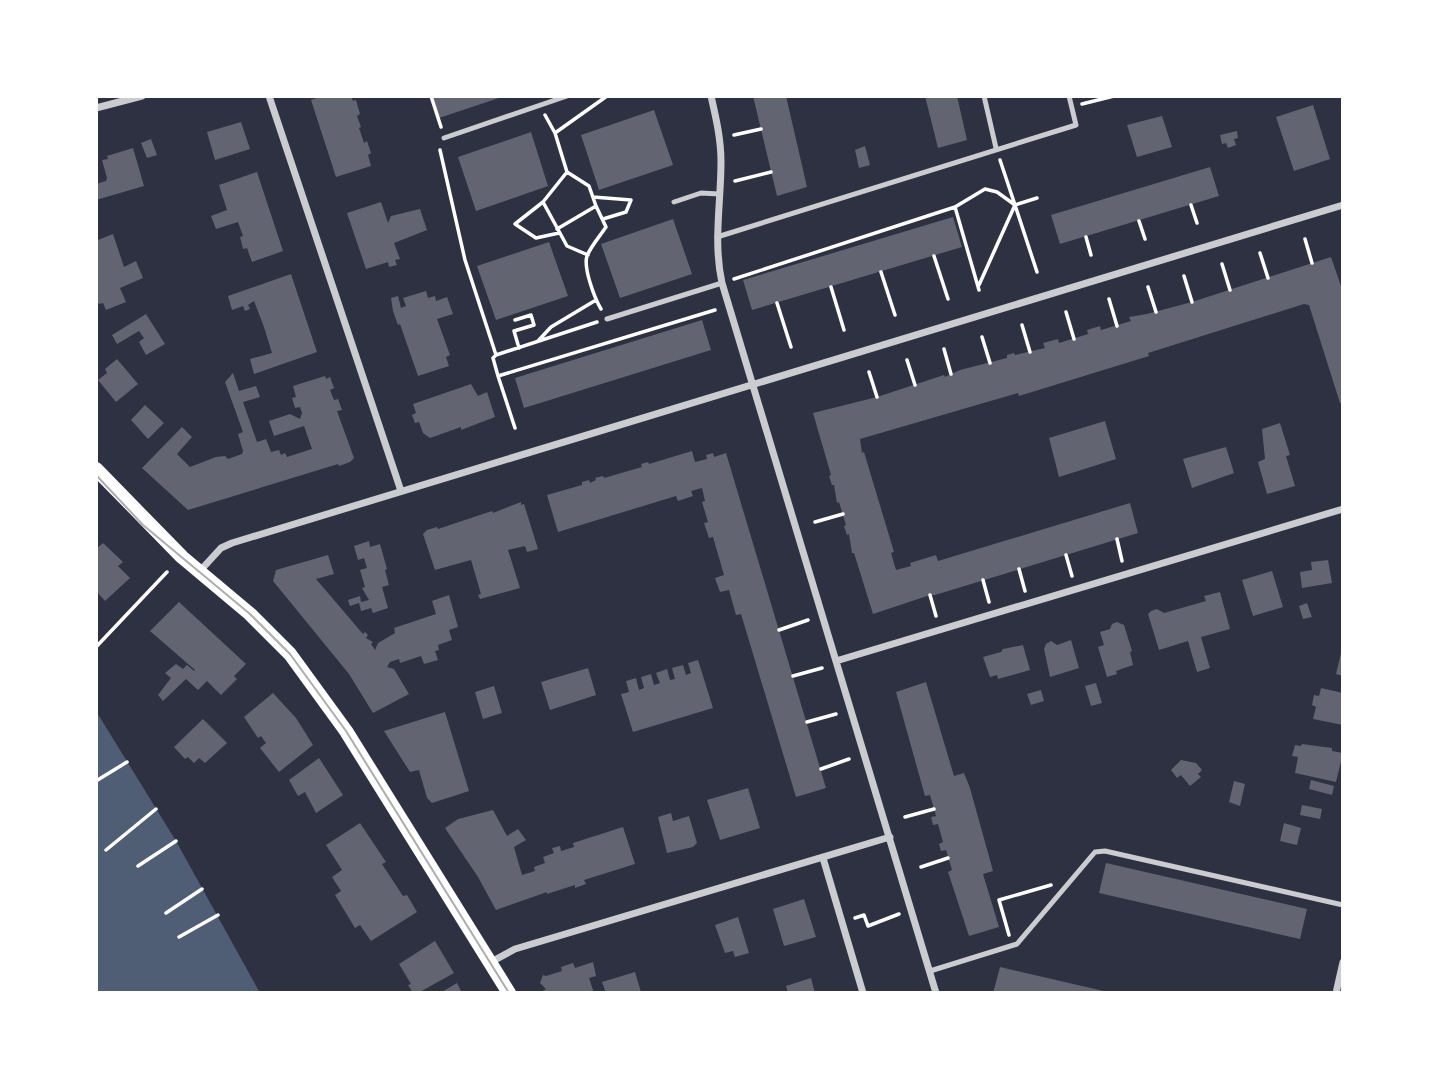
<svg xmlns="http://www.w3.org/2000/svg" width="1439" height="1089" font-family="'Fira Sans Condensed',sans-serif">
<rect width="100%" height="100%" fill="#2d3142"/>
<path fill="#4f5d75" d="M96,711L176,841L260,993H96Z"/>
<path fill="#626471" d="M322,96H351L353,101L356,100L360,114L357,116L361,127L359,128L364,143L367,141L371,153L368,155L371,166L336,177L311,100Z
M433,96H502V97L439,118Z
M753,96H786L807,187L777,196Z
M925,96H957L967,140L938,148Z
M1313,105L1330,159L1294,171L1276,117Z
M654,110L673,165L599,190L581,135Z
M1162,116L1172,147L1137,157L1127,125Z
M241,122L250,149L215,160L207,132Z
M1237,131L1238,138L1234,139L1236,145L1228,148L1226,143L1222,144L1220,135Z
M531,132L548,186L476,211L458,157Z
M151,139L157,155L147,158L141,143Z
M865,146L870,165L859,168L855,150Z
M133,148L144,186L96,200V184L106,181L107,178L102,160L108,159L107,156Z
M1210,167L1219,196L1060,244L1051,215Z
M257,172L283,251L252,262L247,248L243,249L240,237L243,236L238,222L216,229L211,216L227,210L219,185Z
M381,202L388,223L391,216L420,209L427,230L394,243L400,259L395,260L397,265L389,267L388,262L366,269L347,213Z
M953,217L962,247L752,310L743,280Z
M673,219L692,274L620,298L601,244Z
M113,234L124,267L136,261L143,278L120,288L126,302L106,310L103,303L99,304L96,301V243L98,240Z
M549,242L568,296L496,320L477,266Z
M1331,257L1343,292V402L1340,403L1309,305L1304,304L1148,353L1149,356L1019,396L1018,393L860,439L862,453L864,452L894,552L891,553L896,570L911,566L910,563L936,555L938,561L1130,503L1138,533L935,595H930L873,614L854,553H852L849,534L847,535L844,526L846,525L839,502L837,503L834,485H832L829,476L831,475L813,413L877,397L944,375L945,377L960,370L1007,358V355L1014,353L1015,355L1045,348L1043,343L1058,339L1059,343L1088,334L1087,330L1100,326L1101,330L1131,321L1129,317L1147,314L1192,302Z
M291,274L317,352L254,374L250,359L272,353L264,327L254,301L248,305L250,309L245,311L243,306L232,310L228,296Z
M426,291L428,298L435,296L436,301L447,297L453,314L437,319L450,355L446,357L449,366L418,376L400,324L398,325L393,311L391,298L398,296L401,308L406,306L403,298Z
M146,314L165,344L146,355L139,342L144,338L139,331L117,344L112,335Z
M702,320L711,350L524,408L515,378Z
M117,359L138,384L116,402L98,380L107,373L105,369Z
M233,373L239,391L256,386L260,397L243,402L257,442L266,439L271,452L279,450L281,455L285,453L287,457L312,449L304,426L274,436L269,421L290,414L300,419L302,413L300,407L295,408L292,398L296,397L293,386L325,376L326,379L330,377L334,388L330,390L334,400L338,399L342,410L337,411L354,458L350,462L339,466L338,464L188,510L142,468L182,427L192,437L177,454L190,467L216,457L225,456L228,459L242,454L243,451L238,434L243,432L225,382Z
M471,384L478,396L487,392L495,417L461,430V427L430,438L423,433L419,422L415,423L412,415L416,413L413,404Z
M145,405L164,423L148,439L131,420Z
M1105,421L1116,459L1059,477L1049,438Z
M1280,423L1290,455L1286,456L1295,486L1267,494L1258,462L1265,459L1262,429Z
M1226,447L1234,473L1192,488L1183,459Z
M692,451L695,462L707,459L706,455L713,453L714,457L726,453L826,788L796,797L741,614L736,615L729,590L720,592L715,578L724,575L713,537L709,538L704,523L708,522L702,502L705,501L702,488L691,491L693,496L678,501L676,496L558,532L547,495L582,485V482L589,480L590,483L596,480L595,478L603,476L604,478L642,467L641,464L648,462L649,464Z
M521,502V505L524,504L538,549L527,552L525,546L508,550L520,588L480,599L478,595L481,594L471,560L435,570L423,534L427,530L437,527L438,529L492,511L493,513Z
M369,541L370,547L380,544L387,569L385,570L389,585L382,587L388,608L373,613L371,608L361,611L359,603L350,606L348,600L360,596L361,602L369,600L362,588L365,587L360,570L367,568L364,558L358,560L354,546Z
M103,543L123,562L118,566L130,578L105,601L96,591V549Z
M328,555L334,574L316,579L363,634L365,632L368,635L366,638L373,642L371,644L375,650L378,643L395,633L394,628L436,614L432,601L449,595L458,627L449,630L452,640L438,645L439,650L435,651L438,660L424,664L421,656L400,663L399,659L390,662L387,667L394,669L409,694L373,713L349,674L273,581L276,570Z
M1328,560L1332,583L1302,588L1300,572L1312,570L1311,562Z
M1272,571L1283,607L1253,616L1242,580Z
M1220,592L1230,629L1201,637L1210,668L1197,672L1188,641L1159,650L1148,614L1151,611L1157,609L1164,613L1206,601L1204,596Z
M179,602L246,664L234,676L237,679L221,695L207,681L198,690L186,679L163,701L158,695L171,678L165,673L176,664L183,669L187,665L194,671L195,670L150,631Z
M1307,603L1312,617L1303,619L1299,606Z
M1117,622L1124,625L1132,651L1130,652L1133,665L1116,671L1117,674L1107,677L1098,647L1104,645L1100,632L1110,629L1112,624Z
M1071,640L1079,668L1050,677L1044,649L1046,644L1051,641L1057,645Z
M1023,645L1030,670L998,679L997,675L990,677L983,657L1001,652L1003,649Z
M1342,649L1343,650V676L1336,674Z
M698,660L713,708L633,732L621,694L629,692L626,681L636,678L639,690L644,688L641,677L651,674L654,685L660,683L656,673L667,669L670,680L675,679L672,668L683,665L686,675L691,673L688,663Z
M588,668L596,695L550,710L541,682Z
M926,682L954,776L964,773L970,788L993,871L983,874L999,927L969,936L948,872L952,870L946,850L941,851L939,844L943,842L938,824L933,825L931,817L936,816L930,795L925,796L896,692Z
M1096,683L1102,703L1091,706L1085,686Z
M494,686L502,713L483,719L475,692Z
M1321,688L1343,693V725L1313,719L1316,707L1312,705L1314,695L1319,696Z
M1041,690L1044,701L1031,705L1027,694Z
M273,693L296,718L313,745L279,772L260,748L266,743L261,736L258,738L244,717Z
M445,712L469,791L432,803L427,798L419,770L410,772L384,731Z
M203,719L227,743L205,763L199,758L194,763L188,757L185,759L174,747Z
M1302,744L1332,748V751L1343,753L1336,782L1295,773L1298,757L1292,756L1295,745L1301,746Z
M319,758L343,795L316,813L305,792L298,796L289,780Z
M1181,760L1196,763L1202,770L1198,774L1201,777L1190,786L1181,775L1177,778L1171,770Z
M1311,780L1334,786L1332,795L1309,789Z
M1234,781L1245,784L1240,806L1229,802Z
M748,788L760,828L720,840L707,800Z
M1302,805L1322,809L1320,819L1300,815Z
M493,810L507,836L518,829L526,840L514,847L522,875L535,871L534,867L545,863L543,857L554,853L552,848L560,846L561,851L574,847L573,843L623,827L635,864L584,880L586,884L575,888V885L547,894V892L496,910L478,877L445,828L458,819Z
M671,813L673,821L689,816L697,843L693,847L667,853L658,817Z
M360,823L386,862L382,864L403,896L407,895L417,912L371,941L360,925L355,928L335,895L341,891L332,877L342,870L326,845Z
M1284,823L1301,828L1297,845L1280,841Z
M1106,863L1307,909L1300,939L1099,893Z
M804,899L816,937L784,946L773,909Z
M738,917L749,953L735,957L733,951L725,953L715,925Z
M435,941L454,973L418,993H413L408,985L411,984L399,964Z
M593,962L596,976L589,978L594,993H539L546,989L540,983L543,975L546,976L562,971L561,967L573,963L575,968Z
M1000,967L1108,992V993H993Z
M635,972L641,992L606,993L602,982Z
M811,978L815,993H788L786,986Z
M457,983L462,993H440Z"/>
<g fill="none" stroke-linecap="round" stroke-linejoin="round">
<path stroke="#fff" stroke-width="3.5" d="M431,96L441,127
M1082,104L1114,96
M545,115L555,133L567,172L589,186L596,206L606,227C600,236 591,246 587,256C583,268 595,299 601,309
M555,133L607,96
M734,135L761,129
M440,150L465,260L496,355L493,358L498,376
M567,172L543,202L567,246L588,255
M735,181L771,172
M593,197L631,200L626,212L603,219
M543,202L515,224L536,238L559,233
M1015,205L1037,198
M1191,205L1197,223
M955,207L985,189L997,192L1015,205L1037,272
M1139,221L1145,239
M557,229L596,206
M1086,237L1091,255
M1305,239L1312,263
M1260,253L1268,278
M934,256L948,299
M1222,264L1230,290
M881,272L895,315
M1184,276L1192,302
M734,279L955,207L979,290
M979,285L1015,205L1000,160
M831,287L844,330
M1148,287L1156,312
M1109,299L1117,326
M777,303L791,347
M1066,312L1074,339
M515,320L531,315L534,325L514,331L519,348
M1022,325L1030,352
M982,337L990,363
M538,341L551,327L596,300
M944,349L951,374
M496,355L597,322
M907,360L915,385
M869,372L877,397
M515,428L498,376L715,310
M815,522L843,514
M1117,539L1122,561
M1066,555L1072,576
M1019,569L1025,591
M983,580L989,602
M930,595L936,616
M779,630L808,620
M96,647L167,572
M793,676L822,668
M807,722L836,714
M821,769L849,759
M96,781L127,762
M905,817L934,809
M106,850L156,809
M138,866L176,841
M921,867L948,858
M166,913L202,889
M855,918L864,915L868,926L899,914
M1009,935L999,900L1051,885
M179,937L218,915"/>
<path stroke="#caccd0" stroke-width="5" d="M984,96L996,148
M444,138L567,96
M674,202L701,193L719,194
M717,237L1076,125L1069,96
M607,319L722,283
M930,971L1017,944L1095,852L1105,851L1343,905"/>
<path stroke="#caccd0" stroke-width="7" d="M269,96L401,491
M711,96C716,118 721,139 721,162C721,203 713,242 722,283L936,993
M96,108L142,96
M199,572L221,548L232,543L1343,205
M836,661L1343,509
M823,858L863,993
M491,962L515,949L890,837
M1336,993L1343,962"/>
<path stroke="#fff" stroke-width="14" d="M96,469L182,557L250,614L290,654L346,731L509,993"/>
<path stroke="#abadb3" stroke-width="2" d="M96,475L143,525L250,614L290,654L346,731L509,993"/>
</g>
<rect width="1439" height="1089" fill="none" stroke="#ffffff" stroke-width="196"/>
</svg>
